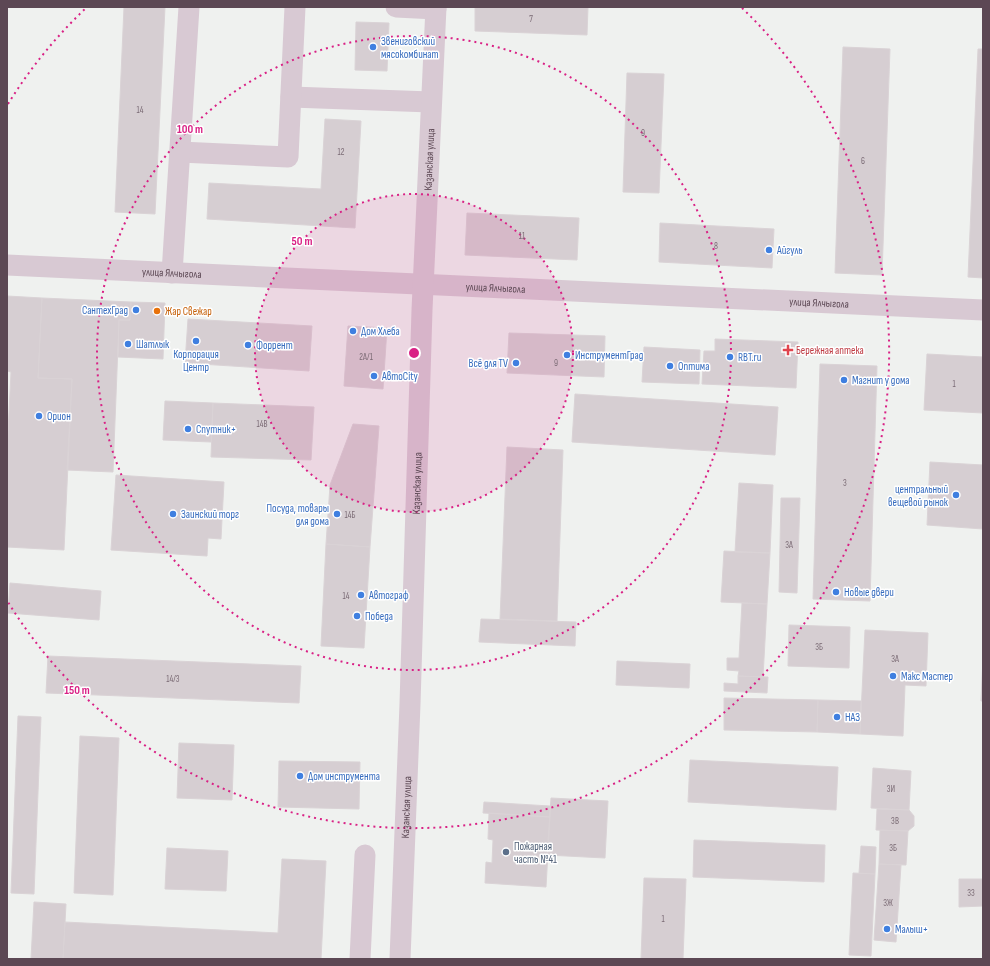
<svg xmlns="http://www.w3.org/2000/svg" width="990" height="966" font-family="'Sofia Sans Condensed',sans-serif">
<rect width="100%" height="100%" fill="#eff1ef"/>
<path fill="#d6ced2" stroke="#dad3d6" d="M124,7H165L155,214L115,212Z
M475,7H588L587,35L475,31Z
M356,22L389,23L387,71L355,70Z
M843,47L890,49L882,275L835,273Z
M978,49H983V278L968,277Z
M627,73L664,74L659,193L623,192Z
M325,119L361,121L355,228L207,219L209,183L321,189Z
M467,213L579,218L577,260L465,255Z
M660,223L774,229L772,268L659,262Z
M7,296L42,298L38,378L72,379L64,550L7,547V453L11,372L7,371Z
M42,298L131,302L130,320H119L113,472L67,470L72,379L38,378Z
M131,302L165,303L163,359L118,357L119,320H130Z
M188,319L312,326L309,371L185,363Z
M348,326L387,328L383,389L344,386Z
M509,333L605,336L604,377L507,373Z
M715,339L798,342L796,388L702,384L704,351H715Z
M644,347L700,350L699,384L642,382Z
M927,354L983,357V413L924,410Z
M820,364L877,366L870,601L813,599Z
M575,394L778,407L775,455L572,442Z
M165,401L213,403L211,442L163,440Z
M213,403L314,407L311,460L211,457Z
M353,424L379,426L370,547L326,544L330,485Z
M507,447L563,450L557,621L500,619Z
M930,462L983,465V529L927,525Z
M116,475L224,482L221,539L208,538L207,556L111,550Z
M739,483L773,485L770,553L735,552Z
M781,498H800L797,593L779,592Z
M326,544L370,547L364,648L321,646Z
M724,551L770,553L767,604L721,602Z
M10,583L101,591L99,620L8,613Z
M742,603L767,604L763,677L738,676L739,671L727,670V658H739Z
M481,619L576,622L575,646L479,642Z
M789,625L850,627L849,668L788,666Z
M865,630L928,633L926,686L905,685L903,736L860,734Z
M48,656L301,666L299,703L46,693Z
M983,658V701H981Z
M617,661L690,664L689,688L616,685Z
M738,676L768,677L767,693L724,691V683L738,684Z
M724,698L818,700L817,732L724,730Z
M818,700L861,701L860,734L817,732Z
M18,716L41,717L34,894L11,893Z
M80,736L119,738L113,895L74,893Z
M179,743L234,745L232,800L177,798Z
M690,760L838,767L836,810L688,802Z
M279,761L360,762L359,809L278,807Z
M873,768L911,771L909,810L871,808Z
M551,798L608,801L605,858L547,855Z
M484,802L550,806V817L483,813Z
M877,809L909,810L914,816V826L908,831L876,830Z
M489,813L550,817L546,887L485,883L486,862L492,863L493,840L488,839Z
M880,830L908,831L906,865L879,864Z
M694,840L825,845L824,882L693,877Z
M861,846L876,847L875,874L859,873Z
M167,848L228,851L226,891L165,889Z
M282,859L326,861L321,959H63L65,922L278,933Z
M879,864L901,865L896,942L874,940Z
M853,873L875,874L871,956L849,955Z
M644,878L686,879L683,959H641Z
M959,879H983V906L959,907Z
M34,902L66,904L63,959H31Z"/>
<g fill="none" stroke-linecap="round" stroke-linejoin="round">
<g stroke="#d8c9d3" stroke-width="21">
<path d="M396,7L436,9"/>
<path d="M291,97L431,102"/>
<path d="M180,152L288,157L295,7"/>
<path id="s1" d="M7,265L983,310"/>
<path d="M172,273L189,7"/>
<path d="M360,959L365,855"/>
<path id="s2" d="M400,959L410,704L422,310L436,7"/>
</g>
</g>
<circle cx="414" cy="353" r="159" fill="#d92185" fill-opacity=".12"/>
<g fill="none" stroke="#d92185" stroke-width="2" stroke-dasharray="2 4">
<circle cx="414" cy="353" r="159"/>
<circle cx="414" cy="353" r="317"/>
<path d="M8 104A476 476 0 0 1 86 8M742 8A476 476 0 1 1 8 602"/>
</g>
<g fill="#3f7fe0" stroke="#fff" stroke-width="1.5">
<circle cx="373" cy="47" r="4"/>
<circle cx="769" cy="250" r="4"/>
<circle cx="136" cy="310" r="4"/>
<circle cx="353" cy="331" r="4"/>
<circle cx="196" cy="341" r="4"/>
<circle cx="128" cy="344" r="4"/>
<circle cx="248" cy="345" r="4"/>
<circle cx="567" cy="355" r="4"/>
<circle cx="730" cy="357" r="4"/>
<circle cx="516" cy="363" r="4"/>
<circle cx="670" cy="366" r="4"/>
<circle cx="374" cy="376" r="4"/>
<circle cx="844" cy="380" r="4"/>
<circle cx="39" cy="416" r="4"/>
<circle cx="188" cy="429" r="4"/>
<circle cx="956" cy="495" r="4"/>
<circle cx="173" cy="514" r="4"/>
<circle cx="337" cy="514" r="4"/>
<circle cx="836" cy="592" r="4"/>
<circle cx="361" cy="595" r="4"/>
<circle cx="357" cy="616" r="4"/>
<circle cx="893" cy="676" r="4"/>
<circle cx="837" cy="717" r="4"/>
<circle cx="300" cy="776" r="4"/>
<circle cx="887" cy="929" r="4"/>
</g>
<circle fill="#e8710a" stroke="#fff" stroke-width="1.5" cx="157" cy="311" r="4"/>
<path fill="#e0444e" stroke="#fff" stroke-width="1.5" d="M786 344h4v4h4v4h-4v4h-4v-4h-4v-4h4z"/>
<circle fill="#5c6f8a" stroke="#fff" stroke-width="1.5" cx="506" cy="852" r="4"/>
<g text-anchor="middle" stroke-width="3" stroke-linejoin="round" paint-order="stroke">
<g font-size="9" fill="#7a6a74">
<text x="531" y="22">7</text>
<text x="140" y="113">14</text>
<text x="643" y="136">9</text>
<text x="341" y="155">12</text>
<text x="863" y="164">6</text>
<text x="522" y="239">11</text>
<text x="716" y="249">8</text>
<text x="366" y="360">2А/1</text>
<text x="556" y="366">9</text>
<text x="954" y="387">1</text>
<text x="262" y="427">14В</text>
<text x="845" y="486">3</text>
<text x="350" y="518">14Б</text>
<text x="789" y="548">3А</text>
<text x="346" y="599">14</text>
<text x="819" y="650">3Б</text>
<text x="895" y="662">3А</text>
<text x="173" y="682">14/3</text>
<text x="891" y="792">3И</text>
<text x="895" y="824">3В</text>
<text x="893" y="851">3Б</text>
<text x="971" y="896">33</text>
<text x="888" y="906">3Ж</text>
<text x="663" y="922">1</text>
</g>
<g font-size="11" fill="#366cbe" stroke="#fff" text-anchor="start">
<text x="381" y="45">Звениговский<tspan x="381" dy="13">мясокомбинат</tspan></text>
<text x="777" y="254">Айгуль</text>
<text x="128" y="314" text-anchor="end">СантехГрад</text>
<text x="361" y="335">Дом Хлеба</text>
<text x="136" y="348">Шатлык</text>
<text x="256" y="349">Форрент</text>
<text x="196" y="358" text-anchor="middle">Корпорация<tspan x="196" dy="13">Центр</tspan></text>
<text x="575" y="359">ИнструментГрад</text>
<text x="738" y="361">RBT.ru</text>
<text x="508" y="367" text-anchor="end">Всё для TV</text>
<text x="678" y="370">Оптима</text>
<text x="382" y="380">АвтоCity</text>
<text x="852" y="384">Магнит у дома</text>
<text x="47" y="420">Орион</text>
<text x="196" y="433">Спутник+</text>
<text x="948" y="493" text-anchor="end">центральный<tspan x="948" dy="13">вещевой рынок</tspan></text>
<text x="329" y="512" text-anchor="end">Посуда, товары<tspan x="329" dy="13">для дома</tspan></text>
<text x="181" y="518">Заинский торг</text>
<text x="844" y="596">Новые двери</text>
<text x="369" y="599">Автограф</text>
<text x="365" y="620">Победа</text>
<text x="901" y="680">Макс Мастер</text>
<text x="845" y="721">НАЗ</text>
<text x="308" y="780">Дом инструмента</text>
<text x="895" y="933">Малыш+</text>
</g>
<g font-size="11" fill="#5c4854" stroke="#fff">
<text dy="4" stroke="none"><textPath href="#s2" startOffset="800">Казанская улица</textPath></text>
<text dy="4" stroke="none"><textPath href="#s1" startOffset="165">улица Ялчыгола</textPath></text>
<text dy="4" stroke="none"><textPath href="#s1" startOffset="489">улица Ялчыгола</textPath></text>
<text dy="4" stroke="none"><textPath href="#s1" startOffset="813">улица Ялчыгола</textPath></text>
<text dy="4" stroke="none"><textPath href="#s2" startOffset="476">Казанская улица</textPath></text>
<text dy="4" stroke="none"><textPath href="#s2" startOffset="152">Казанская улица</textPath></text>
</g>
<g font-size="11" fill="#c56008" stroke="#fff" text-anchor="start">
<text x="165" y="315">Жар Свежар</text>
</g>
<g font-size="11" fill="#be3a42" stroke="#fff" text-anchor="start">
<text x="796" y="354">Бережная аптека</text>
</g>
<g font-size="11" fill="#4e5e75" stroke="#fff" text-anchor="start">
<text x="514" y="850">Пожарная<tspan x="514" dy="13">часть №41</tspan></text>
</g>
</g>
<circle cx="414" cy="353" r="6" fill="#d92185" stroke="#fff" stroke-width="2"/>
<g font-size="12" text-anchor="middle" font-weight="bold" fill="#d92185" stroke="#fff" stroke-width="3" stroke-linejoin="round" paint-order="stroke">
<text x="190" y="133">100 m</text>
<text x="302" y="245">50 m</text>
<text x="77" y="694">150 m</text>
</g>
<rect width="990" height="966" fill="none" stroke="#5c4854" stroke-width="16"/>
</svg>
